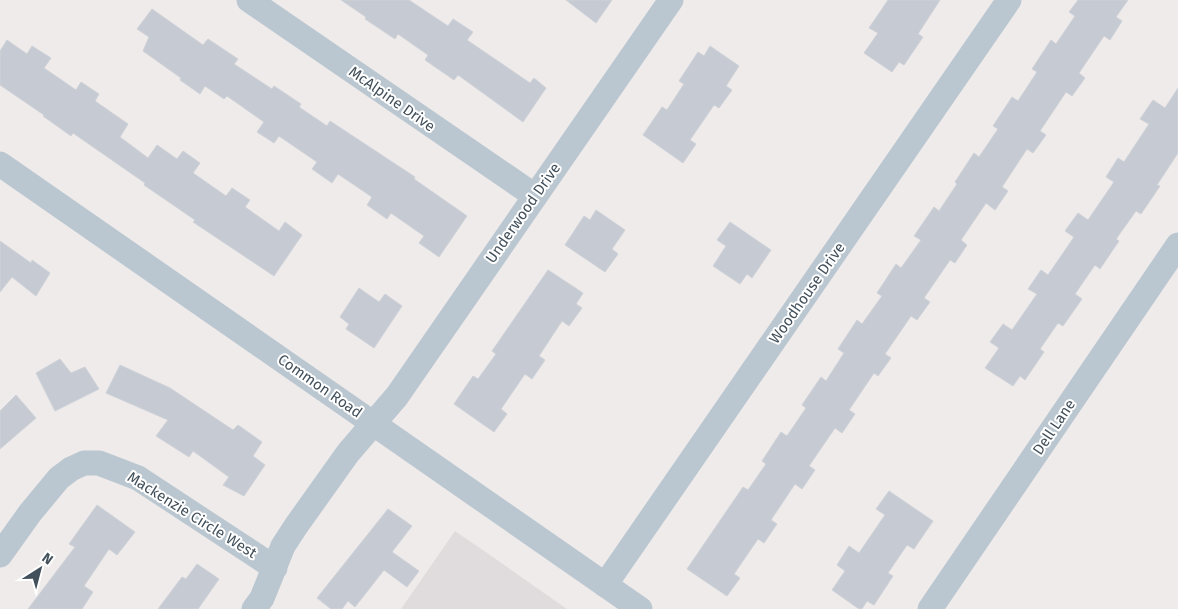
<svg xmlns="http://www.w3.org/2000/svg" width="1178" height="609" font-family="'Fira Sans',sans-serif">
<rect width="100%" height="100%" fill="#efebeb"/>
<path fill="#e0dcdd" d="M455,531L477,546L567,609H401Z"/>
<path fill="#c6cad2" stroke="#ced2d8" d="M341,0H409L448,26L453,19L473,32L467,40L530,83L534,78L546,88L523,122L458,75L454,80L425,60L428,55L398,34L395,39L365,19L366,17Z
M566,0H612L596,23Z
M888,0H940L918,34L923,37L904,65L899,62L892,72L864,53L878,33L869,28Z
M1078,0H1128L1116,17L1122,21L1110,40L1104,36L1079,73L1085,78L1072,96L1066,92L1040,131L1046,135L1033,153L1027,149L1002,187L1008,191L995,210L986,203L961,240L967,245L955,263L950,260L924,298L930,302L917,320L911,316L885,354L891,358L878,376L874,373L849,410L855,414L842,433L835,428L809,466L815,470L802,489L795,484L771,520L777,524L764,543L758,539L734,574L740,578L727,596L687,569L743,487L748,490L766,464L762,461L781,432L787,436L806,408L802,405L821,377L826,381L844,353L838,349L857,320L862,324L882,296L877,293L896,264L901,268L921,240L914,236L934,207L939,211L957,184L955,182L974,153L979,157L998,129L993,126L1012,97L1018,101L1037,72L1032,69L1051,40L1056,44L1075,16L1069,12Z
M152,9L203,45L208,39L238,59L234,64L272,89L274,86L301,104L299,107L327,126L330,121L415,177L414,179L467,216L439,257L419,243L424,236L391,213L387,219L367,205L372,197L338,174L332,183L312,169L317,162L279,136L274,143L257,132L264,122L227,96L224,99L205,86L200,94L180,80L181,78L143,51L149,37L137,29Z
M7,40L27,54L32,46L51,58L44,68L76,90L81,82L99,94L95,101L128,124L120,137L148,158L157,145L177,159L183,151L200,163L193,173L226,196L232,188L250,200L245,207L279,231L285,222L302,235L274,276L193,222L195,220L144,185L145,183L73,133L71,136L43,116L44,115L0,85V51Z
M710,46L739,66L726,86L732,90L719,108L714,105L690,140L696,144L683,163L643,135L662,107L667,110L684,84L679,81L698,52L704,56Z
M1178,88V153L1157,185L1160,186L1141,214L1136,211L1116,239L1119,241L1100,269L1095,265L1075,294L1082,299L1063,326L1058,323L1040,349L1044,352L1025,380L1020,376L1013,386L985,368L999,348L990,342L1003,324L1012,330L1037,294L1028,289L1041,270L1048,275L1074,237L1065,231L1078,213L1088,220L1114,182L1106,177L1118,158L1124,162L1149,124L1140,119L1153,100L1165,108Z
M596,210L625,230L612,249L618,254L605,272L565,245L584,216L590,220Z
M730,222L771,250L752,278L747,274L740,284L713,266L726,246L717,240Z
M0,241L31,263L32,260L50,273L36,296L12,277L0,292Z
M548,270L583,293L576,304L582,308L569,326L562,321L539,356L545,360L532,379L525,374L501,409L507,414L494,432L454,404L473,376L478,379L496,354L492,351Z
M359,288L379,302L385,294L402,306L374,348L346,329L349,324L340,317Z
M60,359L71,373L85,367L99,389L55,411L36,373Z
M120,365L170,388L233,430L238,425L262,442L253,456L265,465L244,496L223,485L229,477L193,451L189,457L156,436L168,420L106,393Z
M16,395L36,418L0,449V411Z
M889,491L933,521L914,549L907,545L888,573L893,576L874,605L867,601L862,609H859L832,590L845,571L837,565L849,546L859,553L885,515L876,509Z
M97,505L135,532L117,555L109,549L84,586L93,592L82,609H28L75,547L69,544Z
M388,509L412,526L392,552L419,571L407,587L384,570L355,607L348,601L342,609H331L317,598Z
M197,564L219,579L198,609H158L182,577L186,579Z"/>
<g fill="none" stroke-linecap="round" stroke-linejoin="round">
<path stroke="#bac7d0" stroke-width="25" d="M249,0L535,196
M0,164L640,609
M0,555L30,513L59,478L71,469L84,463H99L138,478L275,568
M605,585L1009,0
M254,609L262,598L283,546L296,526L348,453L397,396L671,0
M930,609L1178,245"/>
</g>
<g text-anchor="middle" stroke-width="4" stroke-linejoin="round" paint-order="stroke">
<g font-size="15" fill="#42505b" stroke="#fff">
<text transform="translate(392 99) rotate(35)" y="5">McAlpine Drive</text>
<text transform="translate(523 213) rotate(-55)" y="5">Underwood Drive</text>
<text transform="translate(807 293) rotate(-55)" y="5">Woodhouse Drive</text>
<text transform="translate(320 386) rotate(35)" y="5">Common Road</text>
<text transform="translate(1054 427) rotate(-56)" y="5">Dell Lane</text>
<text transform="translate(192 515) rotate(32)" y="5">Mackenzie Circle West</text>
</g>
</g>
<g transform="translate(40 569) rotate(36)" stroke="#ffffff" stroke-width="4" paint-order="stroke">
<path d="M0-4L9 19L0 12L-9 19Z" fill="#42505b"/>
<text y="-8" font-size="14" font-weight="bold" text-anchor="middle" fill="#42505b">N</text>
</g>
</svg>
